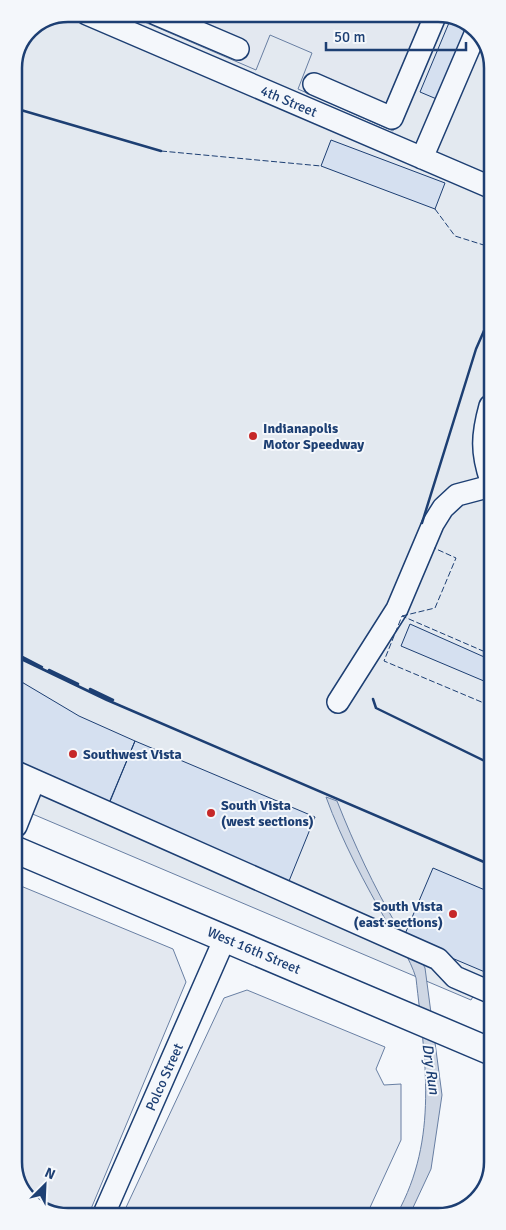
<svg xmlns="http://www.w3.org/2000/svg" width="506" height="1230" font-family="Signika,sans-serif">
<rect width="100%" height="100%" fill="#f4f7fb"/>
<path fill="#e3e9f0" stroke="#687fa3" d="M69,14H441L471,25L489,51L492,1000L475,993L471,1000L16,807L14,65L30,30Z"/>
<path fill="#e3e8f0" stroke="#687fa3" d="M126,14H441L393,131L298,89L312,53L270,35L256,70Z
M16,884L173,949L186,982L88,1216H65L35,1205L17,1179Z
M247,990L385,1047L376,1069L384,1085L401,1084V1140L367,1214L122,1216L224,998Z"/>
<path fill="#cfd7e4" stroke="#687fa3" d="M326,797L337,801C354,844 374,887 397,926C406,941 418,953 425,968L442,1095L431,1169L410,1214H397C439,1138 425,1060 416,978C410,958 398,942 388,924C365,884 342,841 326,797Z"/>
<path fill="#d5e0f0" stroke="#1d3f73" d="M451,18L471,25L439,100L420,92Z
M331,140L445,183L435,209L321,166Z
M410,624L491,660V684L401,646Z
M15,678L79,716L135,741L106,810L16,767Z
M135,741L315,817L287,886L107,809Z
M433,868L492,893V975L407,939L405,934Z"/>
<g fill="none" stroke-linecap="round" stroke-linejoin="round">
<defs>
<path id="minor" d="M87,14L490,187
M156,14L238,49
M314,84L392,118L436,14
M422,158L476,32
M490,406C482,435 481,452 491,481
M338,702L397,609L433,524L443,508L457,495L491,486
M16,772L438,959L455,977L492,993
M16,826L34,781
M103,1216L225,938"/>
<path id="major" d="M16,850L492,1052"/>
</defs>
<use href="#minor" stroke="#1d3f73" stroke-width="24"/>
<use href="#major" stroke="#1d3f73" stroke-width="29"/>
<use href="#minor" stroke="#f4f7fb" stroke-width="21"/>
<use href="#major" stroke="#f4f7fb" stroke-width="26"/>
<path stroke="#1d3f73" stroke-width="1" stroke-dasharray="6 2.5" stroke-linecap="butt" d="M161,151L321,166
M435,209L455,236L490,247
M402,616L435,608L456,558L434,548
M491,650L485,648L483,651L402,616L384,661L491,706"/>
<path stroke="#1d3f73" stroke-width="2.5" d="M14,108L161,151
M422,523L476,349L490,317
M15,653L42,667
M15,656L107,700L491,865
M49,670L78,684
M90,689L113,700
M373,699L376,708L491,764"/>
</g>
<g fill="#c62828" stroke="#f4f7fb" stroke-width="2">
<circle cx="253" cy="436" r="5"/>
<circle cx="73" cy="754" r="5"/>
<circle cx="211" cy="813" r="5"/>
<circle cx="453" cy="914" r="5"/>
</g>
<g text-anchor="middle" stroke-width="4" stroke-linejoin="round" paint-order="stroke">
<g font-size="14" fill="#1d3f73" stroke="#f4f7fb">
<text transform="translate(289 101) rotate(23)" y="5">4th Street</text>
<text transform="translate(254 950) rotate(23)" y="5">West 16th Street</text>
<text transform="translate(164 1077) rotate(-66)" y="5">Polco Street</text>
</g>
<g font-size="14" font-weight="bold" fill="#1d3f73" stroke="#f4f7fb" text-anchor="start">
<text x="263" y="433">Indianapolis<tspan x="263" dy="16">Motor Speedway</tspan></text>
<text x="83" y="759">Southwest Vista</text>
<text x="221" y="810">South Vista<tspan x="221" dy="16">(west sections)</tspan></text>
<text x="443" y="911" text-anchor="end">South Vista<tspan x="443" dy="16">(east sections)</tspan></text>
</g>
<g font-size="15" font-style="italic" fill="#1d3f73" stroke="#f4f7fb">
<text transform="translate(431 1069) rotate(82)" y="5">Dry Run</text>
</g>
</g>
<path d="M0 0H506V1230H0ZM68 22H438A46 46 0 0 1 484 68V1162A46 46 0 0 1 438 1208H68A46 46 0 0 1 22 1162V68A46 46 0 0 1 68 22Z" fill="#f4f7fb" fill-rule="evenodd"/>
<path fill="none" stroke="#1d3f73" stroke-width="2.5" d="M68 22H438A46 46 0 0 1 484 68V1162A46 46 0 0 1 438 1208H68A46 46 0 0 1 22 1162V68A46 46 0 0 1 68 22Z"/>
<g transform="translate(45 1185) rotate(24)" stroke="#f4f7fb" stroke-width="4" paint-order="stroke">
<path d="M0-4L9 19L0 12L-9 19Z" fill="#1d3f73"/>
<text y="-8" font-size="14" font-weight="bold" text-anchor="middle" fill="#1d3f73">N</text>
</g>
<path d="M326 42v8h140v-8" fill="none" stroke="#1d3f73" stroke-width="2.5"/>
<text x="334" y="42" font-size="15" fill="#1d3f73" stroke="#f4f7fb" stroke-width="4" paint-order="stroke">50 m</text>
</svg>
